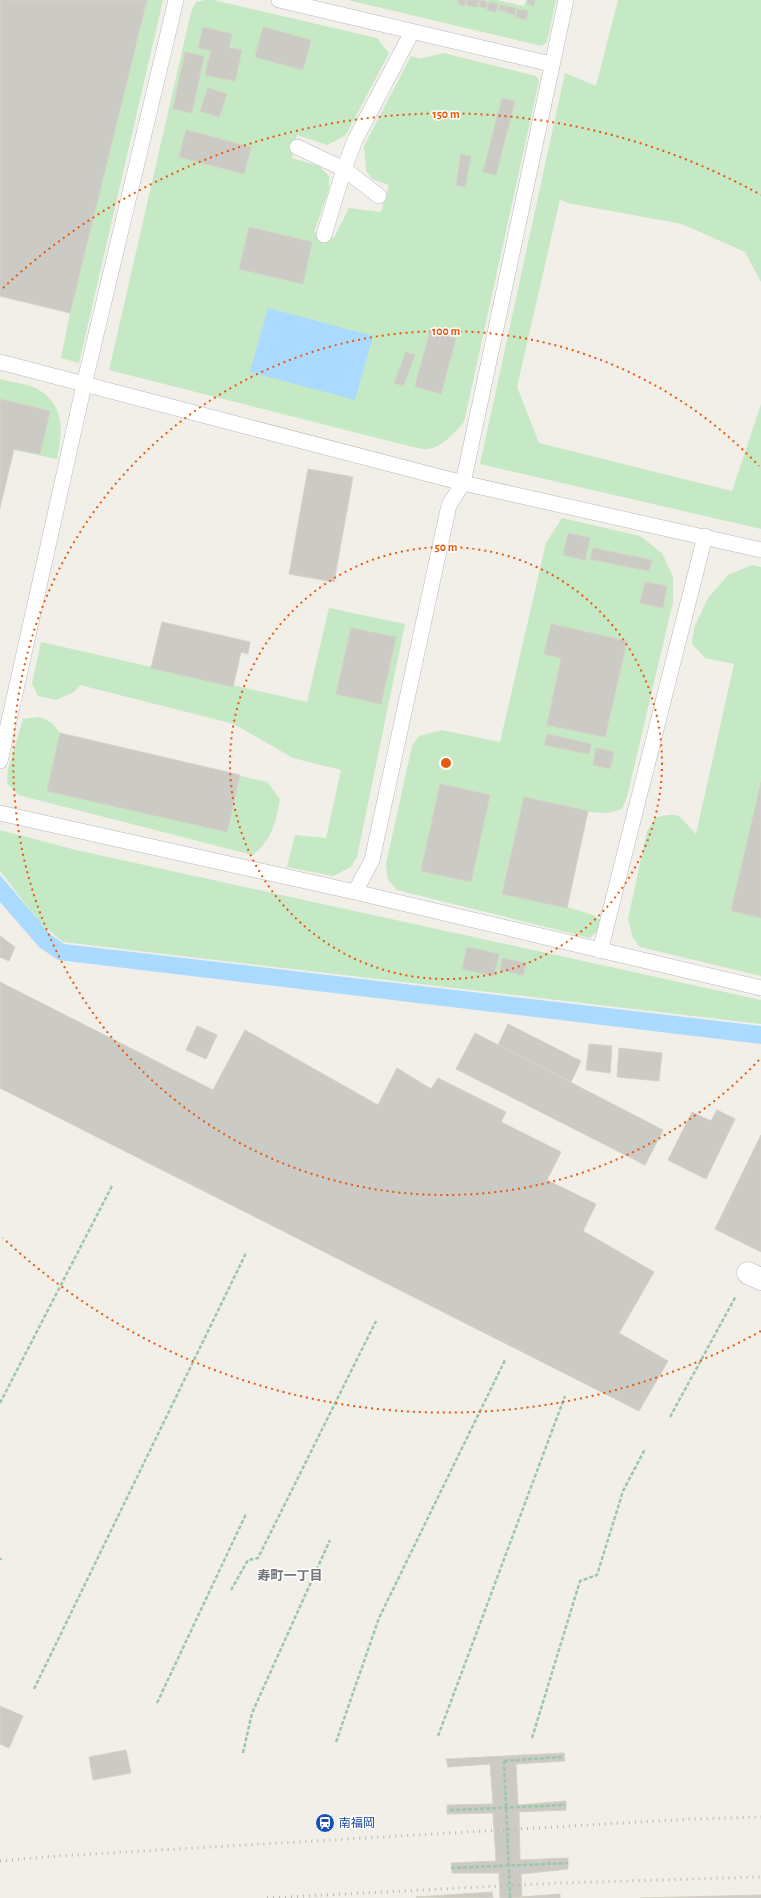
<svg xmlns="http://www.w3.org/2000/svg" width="761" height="1898" font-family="'Alegreya Sans','Noto Sans JP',sans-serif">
<rect width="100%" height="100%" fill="#f1efe8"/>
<path fill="#c5e8c5" d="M0,0H163L79,363L61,358L70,313L0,296Z
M205,0H213L377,38L389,53L346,135L327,145L297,135L292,158L319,166L329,176V189L314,232L334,238L349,208L381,212L389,185L372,179L366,170L364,146L411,56L420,59L443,53L536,76L539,81L464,422C455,432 443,447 428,449C423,450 415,447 409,446L109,370L191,12L196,2Z
M348,0H497L524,6L526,0H556L547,42L542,46Z
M618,0H761V282L745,252L682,224L567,203L560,199L517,387L539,443L732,491L761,404V529L480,464L565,73L596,86Z
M0,379C10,382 31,384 39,390C65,406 63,432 57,459L0,447Z
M562,518L640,536L662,553L673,577V602L627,797L622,809L608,813L588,812L567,907L593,915L602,921L598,930L590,938L397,890L388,880L386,864L412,746L419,736L442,730L500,742L546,543Z
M752,565L761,567V976L640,947L633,938L628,919L647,831L655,818C683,810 679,818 696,834L734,664L705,658L692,644L694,628L708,598L728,575Z
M329,608L405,624L357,857L351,867L333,876L287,867L295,835L326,838L341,770L293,758L234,724L80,685L74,692L56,700L38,696L32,683L41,642L307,702Z
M40,717L52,723L60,733L267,782L280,799C276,822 272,839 253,855L18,795L7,783L8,769L23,719Z
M0,830L76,850L761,1000V1024L63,942L41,924L0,871Z"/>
<path fill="#aadaff" d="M268,308L373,336L355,400L250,372Z
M0,875L50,934L64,944L761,1026V1044L58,960L39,947L0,902Z"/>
<path fill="#cccac5" stroke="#d6d1c6" d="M0,0H147L70,313L0,296Z
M459,0H466L464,6L458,4Z
M468,0H479L477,7L466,5Z
M480,0L487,2L486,8L479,7Z
M528,0H535L534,6L527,4Z
M489,2L498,4L496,12L487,10Z
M500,5L506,6L505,12L499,10Z
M507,6L516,8L515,15L506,13Z
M518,9L528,11L526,20L516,17Z
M203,27L232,34L229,48L242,50L235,81L205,75L211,51L198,48Z
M263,27L311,40L303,70L255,57Z
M185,52L204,56L192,113L173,109Z
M208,88L227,94L219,117L200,111Z
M502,98L515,101L496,175L483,172Z
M186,130L251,147L244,174L179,157Z
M461,154L471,156L465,187L456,185Z
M249,227L312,242L303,284L239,269Z
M430,331L456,338L441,394L415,386Z
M406,352L415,355L403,386L394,383Z
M0,399L50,411L40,454L14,449L0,508Z
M308,469L353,477L334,582L289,574Z
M568,533L590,538L585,560L563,555Z
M593,548L652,560L649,571L590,559Z
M645,582L667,586L663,608L640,603Z
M162,622L250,642L248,654L241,652L233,687L151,668Z
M551,624L627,641L605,737L547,725L561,658L544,654Z
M351,628L396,637L381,704L336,694Z
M60,733L240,775L227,832L47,791Z
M547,734L591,744L589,754L544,745Z
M596,748L614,752L610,769L593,765Z
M761,782V918L731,911Z
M440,784L490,795L471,882L421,871Z
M524,797L588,811L567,908L502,894Z
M0,936L15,947L9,961L0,957Z
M467,947L499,954L494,976L462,969Z
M503,958L526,963L523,975L500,970Z
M0,982L213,1090L245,1030L378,1105L397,1068L431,1089L438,1078L506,1112L501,1122L561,1152L547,1180L596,1204L583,1231L654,1272L619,1333L668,1361L639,1411L0,1088Z
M508,1024L581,1061L571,1082L498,1045Z
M197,1026L217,1035L206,1059L186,1050Z
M475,1033L663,1130L645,1165L456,1069Z
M589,1044L612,1046L610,1073L586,1070Z
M619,1048L662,1053L659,1081L617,1077Z
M717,1110L735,1119L706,1179L668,1160L692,1112L711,1121Z
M761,1135V1252L715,1229Z
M0,1706L23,1716L9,1748L0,1744Z
M126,1750L131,1773L93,1780L89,1757Z
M564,1753L565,1761L516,1764L518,1805L566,1801V1810L519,1812L520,1860L568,1858V1869L521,1874L522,1897L512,1898H500L499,1873H452L451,1863L496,1861L493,1813L447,1814V1805L493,1804L490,1764L448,1767L446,1759Z
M492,1892L493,1898L416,1897Z
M560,1894V1898H512L522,1897Z
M761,1895V1898H640Z"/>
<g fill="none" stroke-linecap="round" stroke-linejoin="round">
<defs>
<path id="service" d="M279,0L551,64
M297,147L344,169L379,196
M324,235L344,169L355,140L412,32
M0,362L463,483L761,550
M0,761L84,385L176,0
M0,813L355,892L761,988
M355,892L372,860L449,505L463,483L566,0
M600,951L705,536"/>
<path id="minor" d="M748,1273L761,1279"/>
</defs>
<use href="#service" stroke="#b5b8bc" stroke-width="16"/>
<use href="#minor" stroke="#b5b8bc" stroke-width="23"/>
<path stroke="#9cc7a9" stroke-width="2.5" stroke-dasharray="4 2" stroke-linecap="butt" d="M0,1403L112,1186
M670,1417L736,1296
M0,1560L1,1558
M231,1590L248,1560L258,1558L376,1321
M34,1689L246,1253
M157,1703L246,1514
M438,1736L565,1396
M532,1738L580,1581L597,1575L623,1491L645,1449
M336,1742L379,1618L505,1360
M243,1753L252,1713L330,1540
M504,1761L562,1757
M450,1810L565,1805
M451,1868L568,1863
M510,1898V1894"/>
<use href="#service" stroke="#fff" stroke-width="15"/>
<use href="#minor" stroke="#fff" stroke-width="22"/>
<path stroke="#b6b7b8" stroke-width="3" stroke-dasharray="1 5" stroke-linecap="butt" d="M0,1861L57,1856L691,1819L761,1817
M267,1898L558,1883L761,1877"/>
<path stroke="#9cc7a9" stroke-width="2.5" stroke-dasharray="4 2" stroke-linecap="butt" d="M504,1761L510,1894"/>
</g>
<g fill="none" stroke="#e8590c" stroke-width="2" stroke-dasharray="2 4">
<circle cx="446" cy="763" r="216"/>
<path d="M759 1060A432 432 0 1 1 759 466"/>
<path d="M761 1331A649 649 0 0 1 3 1238M3 288A649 649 0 0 1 761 195"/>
</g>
<defs>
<symbol id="station-disc" viewBox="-11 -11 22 22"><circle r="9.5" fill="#1a4fb4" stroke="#fff"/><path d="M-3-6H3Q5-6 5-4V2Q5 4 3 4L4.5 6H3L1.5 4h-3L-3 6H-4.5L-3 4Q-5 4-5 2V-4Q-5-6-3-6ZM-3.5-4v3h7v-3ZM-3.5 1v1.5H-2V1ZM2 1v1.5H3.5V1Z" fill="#fff"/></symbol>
</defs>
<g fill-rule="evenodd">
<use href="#station-disc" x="314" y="1812" width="22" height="22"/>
</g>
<g text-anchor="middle" stroke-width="3" stroke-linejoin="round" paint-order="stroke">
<g font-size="12" fill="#164399" stroke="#fff" text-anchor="start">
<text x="339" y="1827">南福岡</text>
</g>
<g font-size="13" font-weight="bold" fill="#70757a" stroke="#fff">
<text x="290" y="1580">寿町一丁目</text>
</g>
</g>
<circle cx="446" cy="763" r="6" fill="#e8590c" stroke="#fff" stroke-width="2"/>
<g font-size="12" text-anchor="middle" font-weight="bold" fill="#e8590c" stroke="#fff" stroke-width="3" stroke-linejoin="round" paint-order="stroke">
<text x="446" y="118">150 m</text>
<text x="446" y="335">100 m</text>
<text x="446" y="551">50 m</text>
</g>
</svg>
